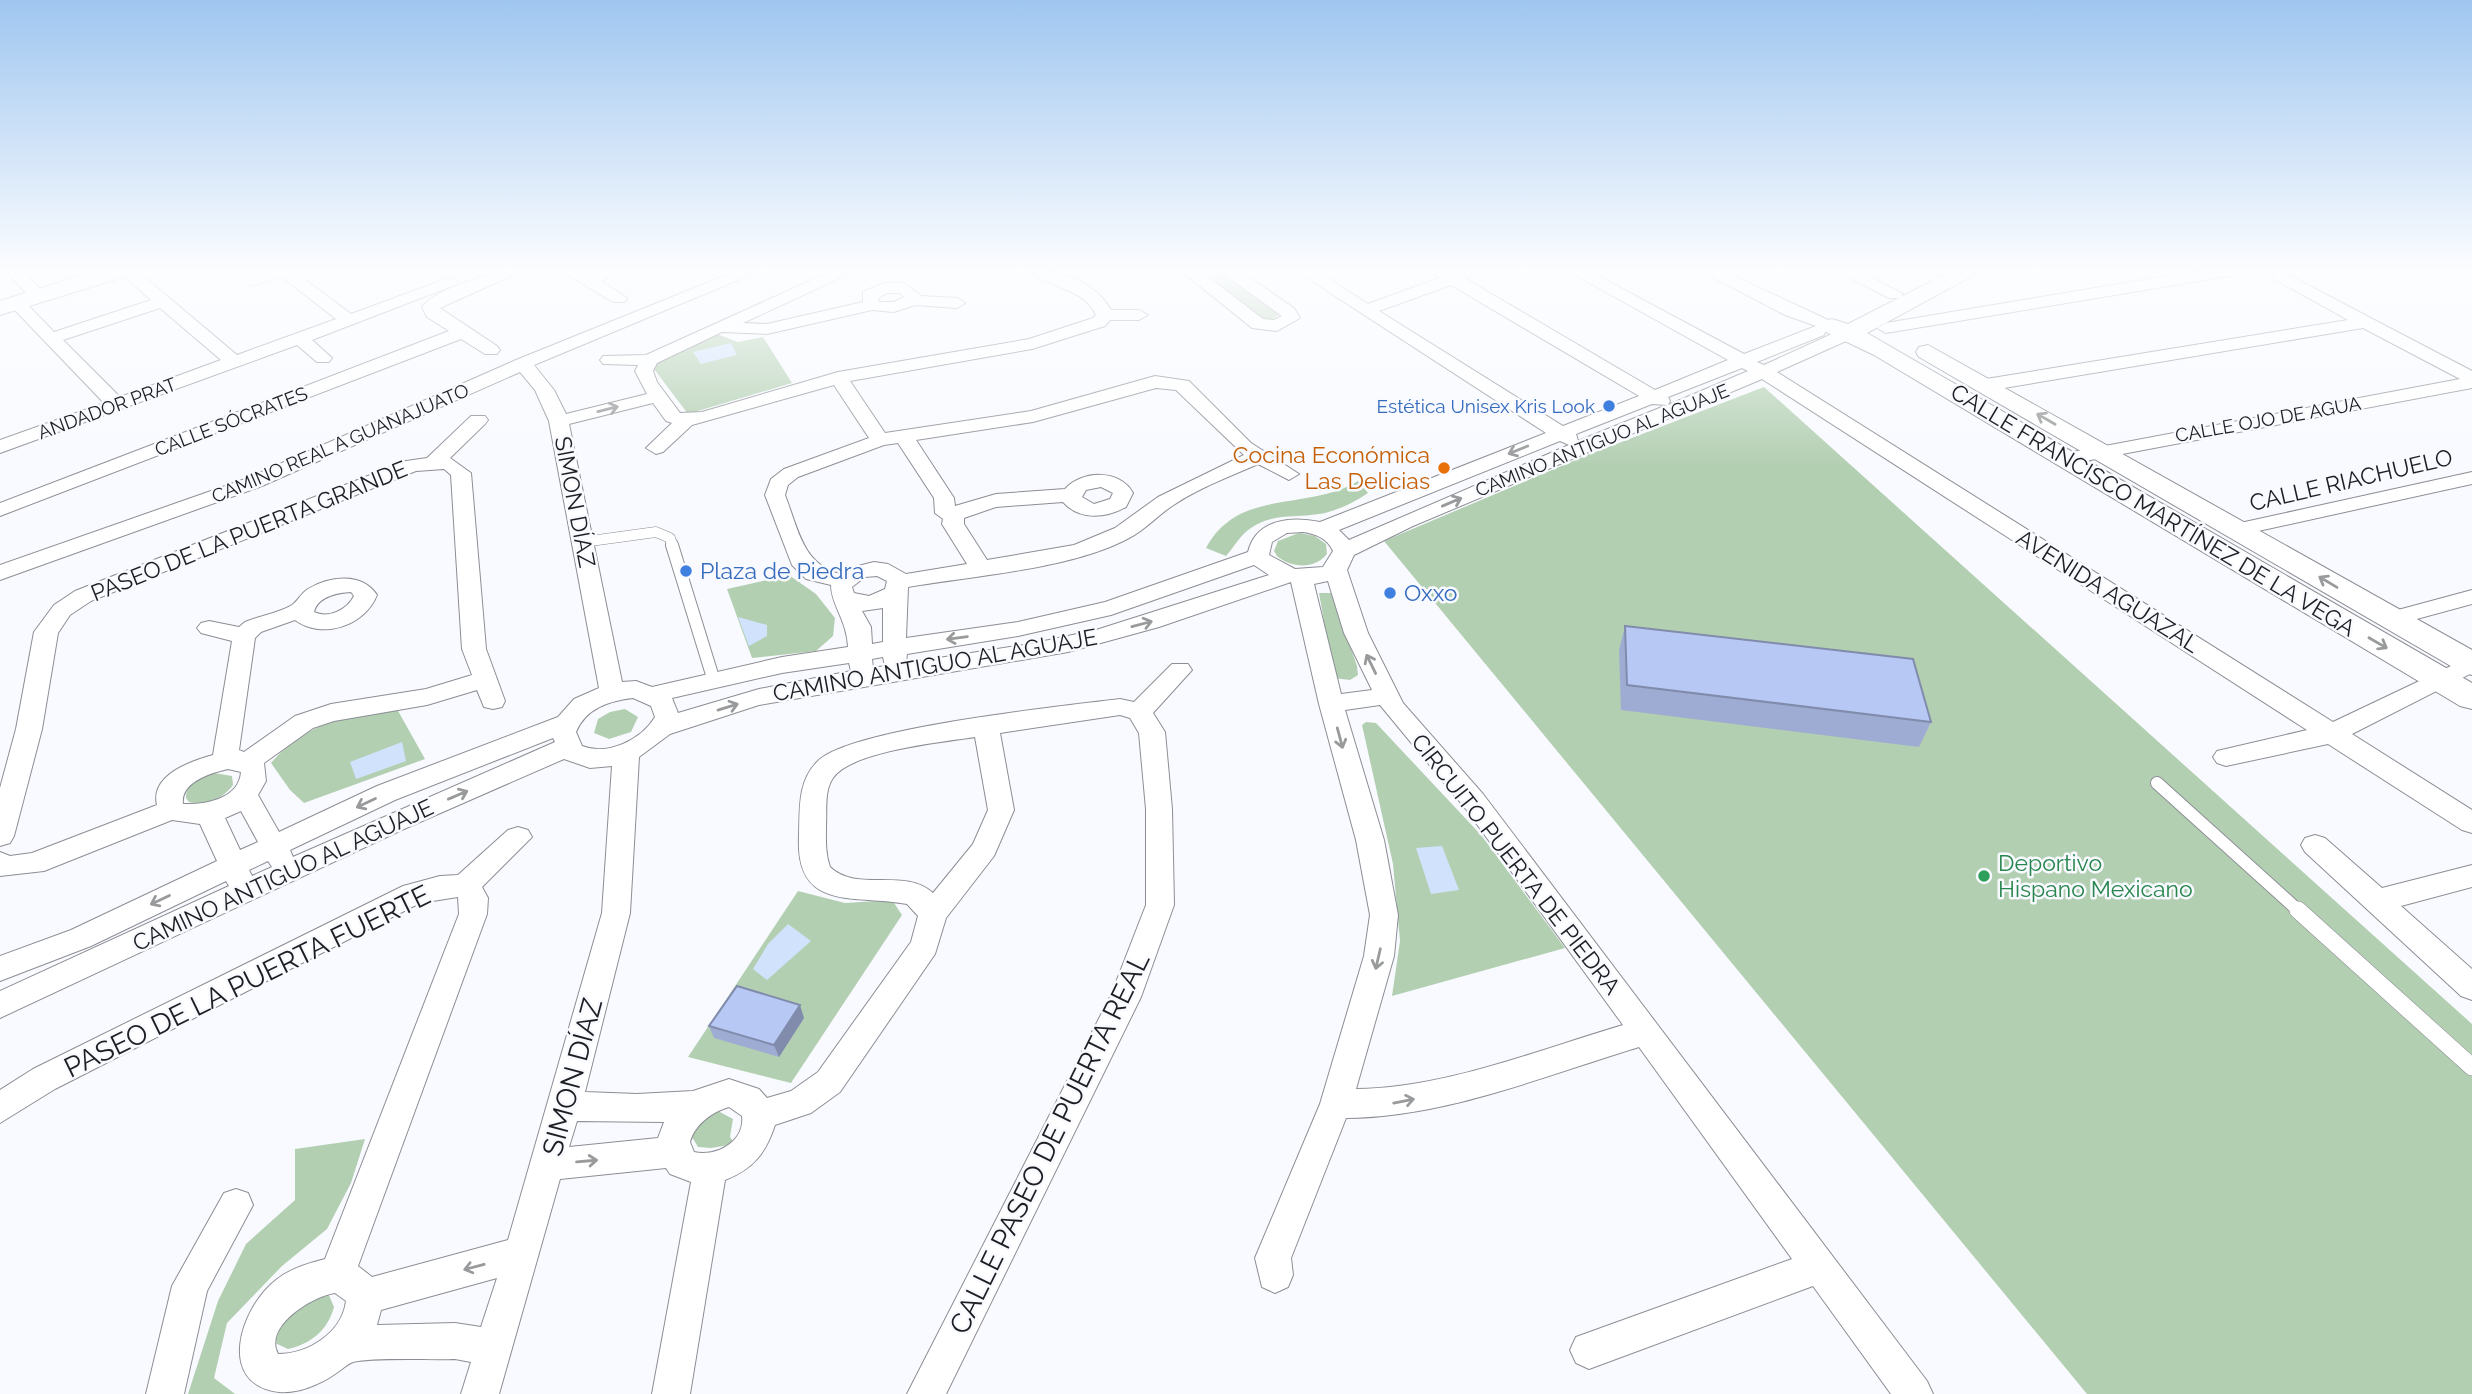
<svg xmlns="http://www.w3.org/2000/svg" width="2472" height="1394" font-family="Raleway,sans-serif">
<rect width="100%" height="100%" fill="#f9faff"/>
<path fill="#b3cfb2" d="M1198,270H1219L1283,313L1265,323Z
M712,332L738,342L763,337L792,383L688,414L651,365Z
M1764,387L2472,1024V1394H2087L1384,541L1585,456Z
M1358,481L1368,493C1355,502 1335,512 1319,514C1295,518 1272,513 1251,528C1241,534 1234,547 1226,556L1206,548C1239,487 1307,512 1358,481Z
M1299,533L1315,536L1326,544L1327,554C1314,570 1291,568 1277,556L1274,551L1278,541Z
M789,575L816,594L835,618L833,636L816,651L752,658L727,589Z
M1319,593H1332L1357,666L1358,675L1350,680L1334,678Z
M397,709L425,759L304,803L290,790L271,763C307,721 346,717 397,709Z
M625,709L638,717L631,732L609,739L594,733L598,719L610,712Z
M1366,722L1376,723L1481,835L1565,948L1392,996L1400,941L1393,864L1362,725Z
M214,773L232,776L233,785C223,799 206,806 189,802L186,798C186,783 201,777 214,773Z
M798,891L845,903L892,900L902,915L791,1083L688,1057Z
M718,1111L733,1119L730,1137L735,1144L711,1148L698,1147L692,1137L694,1125Z
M365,1139L351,1183L327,1229L282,1266L227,1323L214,1378L235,1394H188L218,1301L246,1244L295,1200V1149Z
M328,1293L334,1307C328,1330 311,1344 288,1349L273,1342L274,1317Z"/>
<path fill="#d1e2fc" d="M731,343L737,355L701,364L693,352Z
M738,617L767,625V636L749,646Z
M402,742L406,761L356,779L350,762Z
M1442,846L1459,890L1431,894L1416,848Z
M788,924L811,941L767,980L753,969L768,944Z"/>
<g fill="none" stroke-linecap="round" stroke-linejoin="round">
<defs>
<path id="lane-far2" d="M252,281L282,271
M583,542L656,532L670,538L673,547"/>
<path id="lane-far1" d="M672,545L714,681
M2157,783L2300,912"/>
<path id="lane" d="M2298,910L2472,1067"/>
<path id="street" d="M5,270H23L40,289L38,293H26Z
M118,270H136L237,355L336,319L273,270H292L351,314L446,279L452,278L460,283L312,340L332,358L329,362H317L297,345L0,453V440L104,403L8,303L10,299H22L54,332L151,300ZM160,308L221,360L120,397L63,340Z
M500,270H524L440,308L497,346L500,350L497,354H485L461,339L0,516V503L449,331L427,317L422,307C439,287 476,280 500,270Z
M560,270H581L588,275L599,270H622L601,281L627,298L625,302H613Z
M739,270H762L534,365L554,390L566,414L647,394L635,371L638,365L603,364L600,360L603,356L646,355L834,270H857L743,323L767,324L863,302V292L884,283H904L921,296L957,298L965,303L957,308L915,305L894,312L872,310L767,334L722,332L657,363L653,371L657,382L680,413L702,412L838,372L1029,339L1093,318L1096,315C1083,287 1049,289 1029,270C1059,270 1095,281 1111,310H1139L1148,315L1139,320H1110L1105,326L1032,349L850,381L885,433L1031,411L1155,376L1189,381L1251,443L1299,474L1289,480L1258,464C1229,477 1198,488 1172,506C1157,516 1145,530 1129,538C1072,569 973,576 908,587L906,638L1018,622L1105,602L1248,552C1256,519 1291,516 1320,522L1546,433L1295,270H1315L1368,304L1439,278L1430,270H1484L1466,279L1655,390L1728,360L1566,270H1587L1744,354L1816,326L1785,315L1699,270H1721L1841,326L1832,331L1826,330L1824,335L1757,362L1764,365L1843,329H1855L1858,333L1855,337L1777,372L2333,722L2472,656V673L2352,734L2472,810V833L2462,830L2328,744L2226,766L2217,763L2213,757L2217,751L2307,730L1762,379L1413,526L1354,555L1347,570L1368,633L1403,703L1483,794L1927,1381L1933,1394H1891L1813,1286L1589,1369L1576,1363L1570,1350L1576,1337L1792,1259L1639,1047C1544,1076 1446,1117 1346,1118L1291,1258L1293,1275L1288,1287L1275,1293L1262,1287L1255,1258L1320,1104L1364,956L1370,915L1356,840L1319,704L1291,582L1159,627L1068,652L759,705L670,734L639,757L630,913L585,1092L637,1094L693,1091L729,1079L759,1089L767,1098L791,1091L818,1072L911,942L918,916L907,904C856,894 795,913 799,836C800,810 797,781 818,761C851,728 1064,706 1120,699L1134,702L1172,664H1188L1192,670L1153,713L1165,732L1172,809L1174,905L1141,997L946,1394H907L1111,995L1146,905V809L1139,733L1130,718L1120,715L1000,733L1014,810L994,856L946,918L935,954L840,1092L811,1113L775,1125C766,1153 753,1169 725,1180L690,1394H652L691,1182L670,1174L666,1168L560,1179L499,1394H461L471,1362L455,1359C432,1360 372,1357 353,1362C347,1364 340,1371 335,1374C321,1384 297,1394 279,1392C215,1384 241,1307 276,1280C289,1269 309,1263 325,1259L459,914L458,897L420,903L55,1089L0,1123V1090L33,1069L403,886L440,876L458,875L508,830L518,827L528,830L532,837L482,887L488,898L487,914L358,1266L372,1277L508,1240L602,913L612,766L590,768L564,759L404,829L0,1018V991L229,886L226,881L91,946L0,981V956L71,930L217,861L200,824L172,820L44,871L0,876V852L10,856L32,853L157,805C150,775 191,761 213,755L232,641L201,633L197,628L201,623L209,621L239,627L245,622C259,616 279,613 292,605C298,601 301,593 308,589C329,576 362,572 377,595C365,626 322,640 295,620L261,632L255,638L239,750L244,752L295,716L331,704L426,689L472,675L462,649L451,475L444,469L416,471L91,601L70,615L58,633L42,729L14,836L10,843L0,846V788L16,729L34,632L54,605L75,591L406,461L427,458L471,416H485L488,420L485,424L450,458L471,473L486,649L505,701L502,707L493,709L484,707L477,690L427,705L334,721L313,728L264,763L266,781L258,795L279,832L377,786L558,717L574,699L599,688L549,421L535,390L520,372L262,486L0,580V565L248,478L516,360ZM1451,285L1639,396L1563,426L1379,311ZM887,293H900L904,297L894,302H879L878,298ZM1742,368L1748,371L1668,405L1670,401L1668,397ZM834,385L869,438L784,469L771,479L765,495L792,565L806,579L831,585C831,605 847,620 848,647L782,657L652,687L636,681L622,682L569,424L653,403L666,421L672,423L646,448L656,454L663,452L692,425ZM1156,388L1176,390L1244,455L1158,497L1115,528L1074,545L987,560L964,524V518L996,507L1063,502C1080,521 1106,518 1126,507L1133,493C1120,469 1082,470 1065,489L996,494L955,506L954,498L916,440L1033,422ZM1652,404L1667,405L1578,441L1576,434ZM1560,441L1569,445L1349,540L1339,530ZM898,443L934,498L935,513L943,519L942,524L967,564L906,574L888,564L874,562L850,568L840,574C802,564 798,528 785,495L788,485L798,477L884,445ZM1101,487L1113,493L1110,499L1094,504L1082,497L1086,490ZM1303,532C1316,534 1327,538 1333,551L1323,567L1295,569L1269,555L1272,542L1287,533ZM1254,565L1269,575L1096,630L1030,644L906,663L907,654L1018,636L1111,615ZM877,576L887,581L885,589L869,596L854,593L852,587L865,577ZM1328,581L1344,633L1372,690L1341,694L1314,584ZM351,592L354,596C347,610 328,619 314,612C318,596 337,593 351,592ZM883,608V642L872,644L871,627L862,611ZM883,657L885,666L873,668L872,659ZM849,663L851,671L759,689L678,713L672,698L782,673ZM633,698L651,706L655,717C641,740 608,756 582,746L576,732C586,708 609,701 633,698ZM1380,705L1465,808L1623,1025C1538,1050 1445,1088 1356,1089L1394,956L1398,915L1384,840L1345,710ZM975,737L988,810L973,844L933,893C905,867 857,893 830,867C825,853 826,839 826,825C827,810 824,791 833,778C851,751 943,742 975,737ZM553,738L555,742L293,857L290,850L395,800ZM228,769L241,772C239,799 205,805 183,804C180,782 211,773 228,769ZM241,811L258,842L240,850L225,818ZM268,861L272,867L252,876L249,870ZM729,1107L742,1116C745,1142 716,1157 694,1152L690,1142C695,1124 712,1112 729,1107ZM577,1121L664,1122L658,1138L569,1147ZM497,1278L481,1327L455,1323L377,1325L381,1310ZM335,1293L346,1301C342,1333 308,1354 278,1354C263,1326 313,1296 335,1293Z
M1180,270H1199L1263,319L1274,320L1282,316L1218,270H1238L1294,308L1300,318L1277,331L1252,328Z
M1835,270H1857L1903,294L1901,298H1889Z
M2203,270H2243L2235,275L1886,333L1877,328L1886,323Z
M2258,270H2279L2472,371V388L2064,465L2057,463L2054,459L2057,455L2460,379L2363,328L1986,391L1977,385L1986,379L2348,320Z
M2472,472V484L2240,535L2229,529L2240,523Z
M2472,590V604L2391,626L2383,624L2379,619L2383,614Z
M2315,835L2325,838L2382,888L2472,865V887L2401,906L2472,969V1000L2461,996L2305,852L2301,845L2305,838Z
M236,1189L248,1193L253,1205L207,1291L184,1394H146L172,1286L224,1193Z"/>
<path id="secondary" d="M98,270H133L130,275L0,315V301Z
M1954,270H1983L1867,333L2472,683V709L2460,706L1874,355L1824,331L1820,326L1824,321L1832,319L1848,324Z
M1928,345L2472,650V675L2461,672L1919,357L1916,352L1919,347Z"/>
</defs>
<use href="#lane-far2" stroke="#8c8e95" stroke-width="11"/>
<use href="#lane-far1" stroke="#8c8e95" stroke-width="14"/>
<use href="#lane" stroke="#8c8e95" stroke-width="18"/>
<use href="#street" stroke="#8c8e95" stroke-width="2"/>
<use href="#secondary" stroke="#8c8e95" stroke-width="2"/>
<use href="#lane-far2" stroke="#fff" stroke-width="10"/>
<use href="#lane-far1" stroke="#fff" stroke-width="12"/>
<use href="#lane" stroke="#fff" stroke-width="17"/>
<use href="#street" fill="#fff" fill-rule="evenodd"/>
<use href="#secondary" fill="#fff" fill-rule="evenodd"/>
</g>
<path fill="#9eacd3" d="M1625,626L1931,722L1919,747L1621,710L1619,650Z
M804,1018L779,1057L714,1038L709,1026Z"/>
<path fill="#818cac" d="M800,1005L804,1018L779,1057L774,1045Z"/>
<path fill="#b8c8f5" stroke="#818cac" stroke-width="2" d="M1625,626L1913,659L1931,722L1627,685Z
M737,986L800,1005L774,1045L709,1026Z"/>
<defs><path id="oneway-shaft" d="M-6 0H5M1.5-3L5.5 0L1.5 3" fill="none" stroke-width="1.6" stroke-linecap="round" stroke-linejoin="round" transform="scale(1.75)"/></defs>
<g stroke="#999a9b">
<use href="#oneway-shaft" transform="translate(608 409) rotate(-14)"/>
<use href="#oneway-shaft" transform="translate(2046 419) rotate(-150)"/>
<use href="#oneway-shaft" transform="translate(1518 450) rotate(158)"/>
<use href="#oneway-shaft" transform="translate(1452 502) rotate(-23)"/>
<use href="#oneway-shaft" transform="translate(2328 582) rotate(-149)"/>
<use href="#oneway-shaft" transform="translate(1142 624) rotate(-15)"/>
<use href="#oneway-shaft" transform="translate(957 638) rotate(172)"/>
<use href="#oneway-shaft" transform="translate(2378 643) rotate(30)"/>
<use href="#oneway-shaft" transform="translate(1371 664) rotate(-116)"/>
<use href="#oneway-shaft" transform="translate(728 707) rotate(-17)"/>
<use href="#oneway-shaft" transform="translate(1340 738) rotate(75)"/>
<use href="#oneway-shaft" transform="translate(458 795) rotate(-23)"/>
<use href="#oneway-shaft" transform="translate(366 803) rotate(155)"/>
<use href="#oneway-shaft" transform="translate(160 900) rotate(155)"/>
<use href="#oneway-shaft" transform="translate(1378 959) rotate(103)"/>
<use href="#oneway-shaft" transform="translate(1404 1101) rotate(-11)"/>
<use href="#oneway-shaft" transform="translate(587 1161) rotate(-5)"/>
<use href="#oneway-shaft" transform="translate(474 1267) rotate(165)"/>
</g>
<linearGradient id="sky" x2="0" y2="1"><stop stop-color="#9fc6f0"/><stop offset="0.58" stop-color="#fcfdff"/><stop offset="1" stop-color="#fcfdff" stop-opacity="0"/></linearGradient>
<rect width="2472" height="466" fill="url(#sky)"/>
<g fill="#3f7fe0" stroke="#f9faff" stroke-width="2.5">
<circle cx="1609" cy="406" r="7"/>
<circle cx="686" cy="571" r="7"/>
<circle cx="1390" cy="593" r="7"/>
</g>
<circle fill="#e8710a" stroke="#f9faff" stroke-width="2.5" cx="1444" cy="468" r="7"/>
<circle fill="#2e9e5b" stroke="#f9faff" stroke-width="2.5" cx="1984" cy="876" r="7"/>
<g text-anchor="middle" stroke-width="5" stroke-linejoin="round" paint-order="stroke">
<g font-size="19" fill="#366cbe" stroke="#f9faff" text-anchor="end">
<text x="1595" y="413">Estética Unisex Kris Look</text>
</g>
<g font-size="19" fill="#1d1e21" stroke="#f9faff">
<text transform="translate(107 408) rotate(-20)" y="7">ANDADOR PRAT</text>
<text transform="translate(2268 419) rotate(-10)" y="7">CALLE OJO DE AGUA</text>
<text transform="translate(231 421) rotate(-21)" y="7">CALLE SÓCRATES</text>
<text transform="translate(1602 440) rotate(-22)" y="7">CAMINO ANTIGUO AL AGUAJE</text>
<text transform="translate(340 443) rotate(-23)" y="7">CAMINO REAL A GUANAJUATO</text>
</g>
<g font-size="23" fill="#c56008" stroke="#f9faff" text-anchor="end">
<text x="1430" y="463">Cocina Económica<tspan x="1430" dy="26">Las Delicias</tspan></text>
</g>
<g font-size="23" fill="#1d1e21" stroke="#f9faff">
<text transform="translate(2351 480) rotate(-13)" y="8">CALLE RIACHUELO</text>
<text transform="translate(575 502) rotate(79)" y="8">SIMON DÍAZ</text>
<text transform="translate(2153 510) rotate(31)" y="8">CALLE FRANCISCO MARTÍNEZ DE LA VEGA</text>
<text transform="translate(249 531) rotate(-22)" y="8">PASEO DE LA PUERTA GRANDE</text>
<text transform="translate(2108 591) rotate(32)" y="8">AVENIDA AGUAZAL</text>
<text transform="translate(935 665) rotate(-10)" y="8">CAMINO ANTIGUO AL AGUAJE</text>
<text transform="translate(1516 864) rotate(52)" y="8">CIRCUITO PUERTA DE PIEDRA</text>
<text transform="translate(283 875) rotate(-25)" y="8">CAMINO ANTIGUO AL AGUAJE</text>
</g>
<g font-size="23" fill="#366cbe" stroke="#f9faff" text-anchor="start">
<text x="700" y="579">Plaza de Piedra</text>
<text x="1404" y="601">Oxxo</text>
</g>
<g font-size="23" fill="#27864d" stroke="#f9faff" text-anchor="start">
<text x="1998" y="871">Deportivo<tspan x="1998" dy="26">Hispano Mexicano</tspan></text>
</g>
<g font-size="28" fill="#1d1e21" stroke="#f9faff">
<text transform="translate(247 981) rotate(-26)" y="10">PASEO DE LA PUERTA FUERTE</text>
<text transform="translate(572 1077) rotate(-75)" y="10">SIMON DÍAZ</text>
<text transform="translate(1049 1143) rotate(-64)" y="10">CALLE PASEO DE PUERTA REAL</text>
</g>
</g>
</svg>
